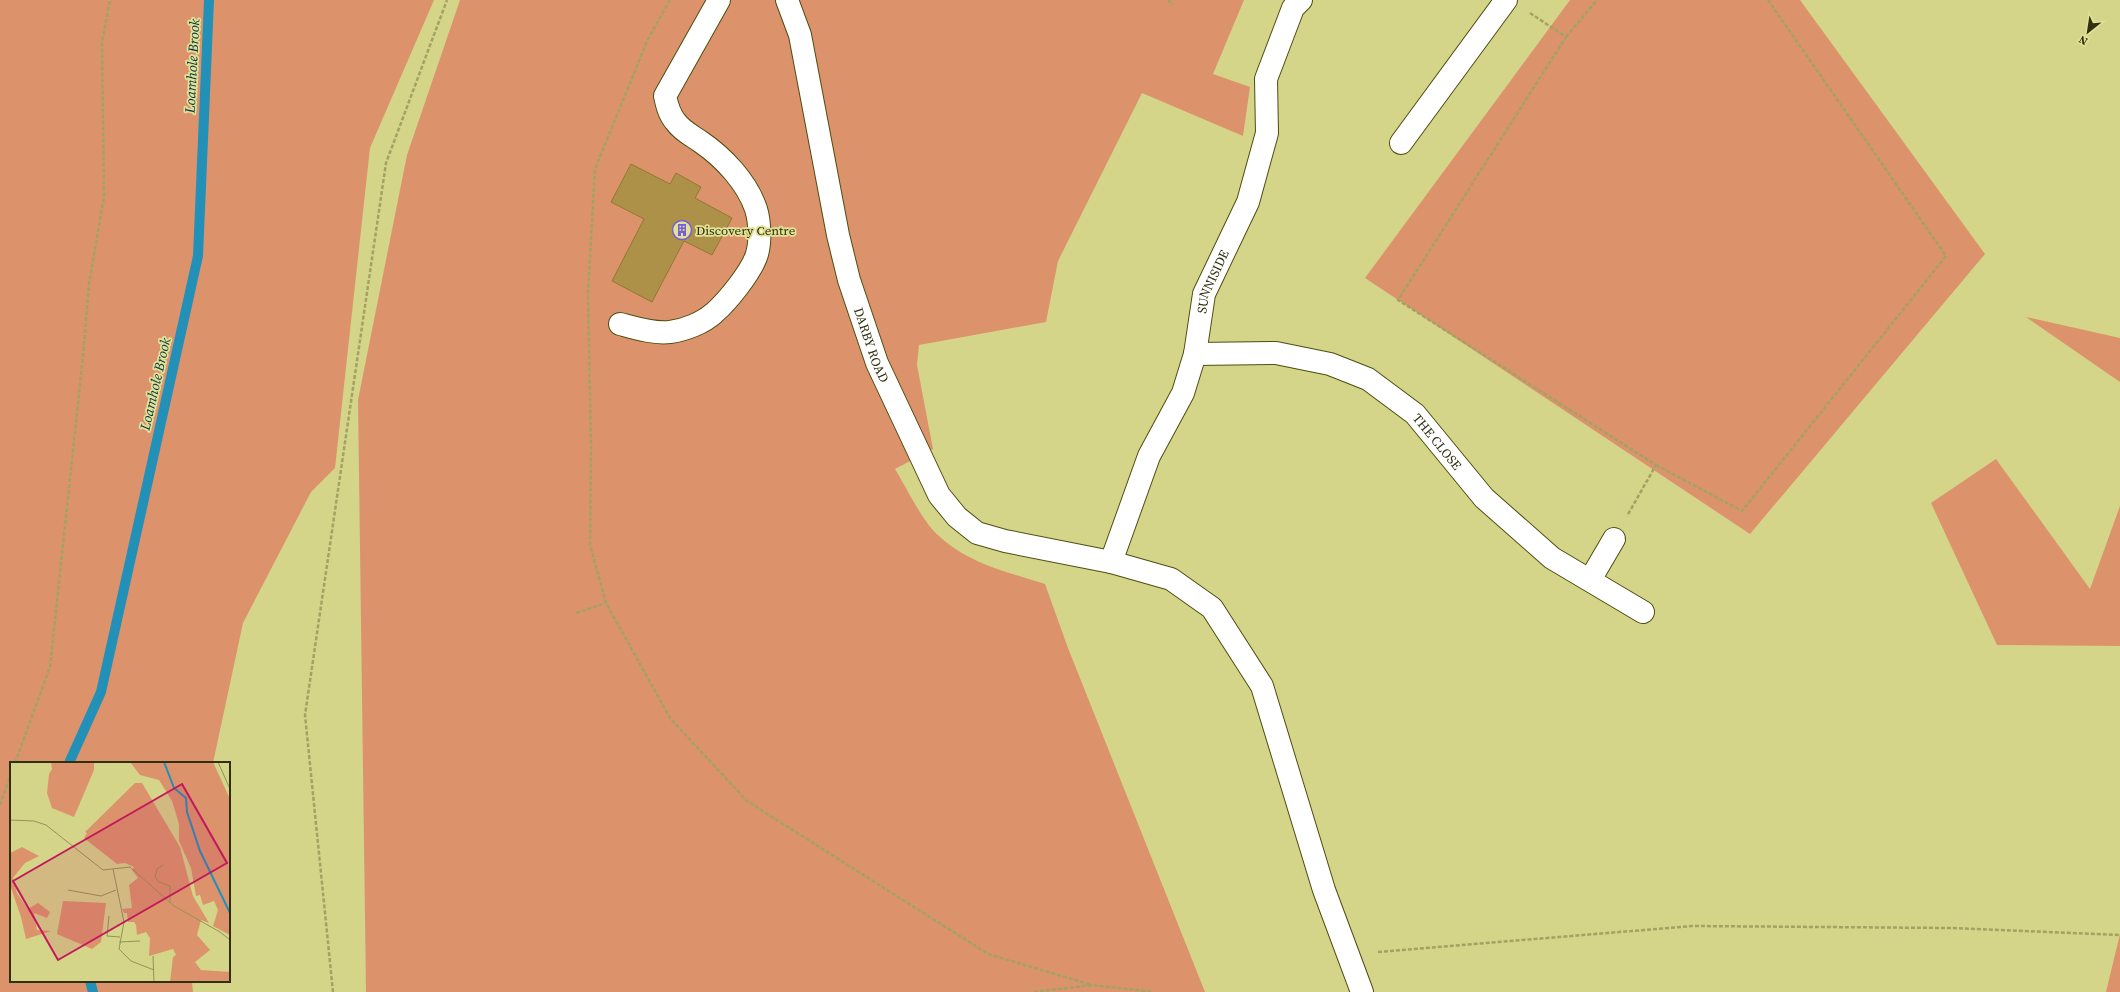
<svg xmlns="http://www.w3.org/2000/svg" width="2120" height="992" font-family="'Source Serif 4',serif">
<rect width="100%" height="100%" fill="#d5d589"/>
<path fill="#dc936c" d="M0,0H434L370,148L335,468L311,492L243,623L213,763H11V981H192L193,992H0Z
M460,0H1244L1213,74L1250,87L1243,136L1142,93L1058,261L1046,322L919,345L917,365L933,449L895,469C906,487 919,514 932,529C962,562 1004,571 1045,584L1068,648L1205,992H366L358,400L407,155Z
M1570,0H1800L1985,254L1750,534L1365,278Z
M2026,317L2120,338V382Z
M1996,459L2090,589L2120,506V646L1997,645L1931,503Z
M2120,934V992H2106Z"/>
<g fill="none" stroke-linecap="round" stroke-linejoin="round">
<path stroke="#2390b8" stroke-width="10" d="M69,763L101,692L198,256L209,0
M90,981L93,992"/>
</g>
<path fill="#ad9149" stroke="#93782e" d="M631,164L670,184L676,173L701,187L695,198L732,218L712,255L684,241L652,302L612,281L644,219L611,202Z"/>
<g fill="none" stroke-linecap="round" stroke-linejoin="round">
<defs>
<g id="minor">
<path id="s1" d="M787,0L800,35L838,235L849,280L877,363L939,495L957,517L977,533L1005,541L1111,562L1171,579L1212,608L1262,686L1324,890L1362,992"/>
<path d="M1401,143L1506,0"/>
<path d="M620,324C635,328 654,334 670,332C685,330 703,323 714,313C728,301 750,273 756,257C761,244 760,222 756,209C747,182 723,157 701,142C691,135 682,131 675,121C669,114 667,105 665,96L719,0"/>
<path id="s2" d="M1195,354L1276,353L1330,364L1368,379L1415,414L1484,498L1552,558L1643,612"/>
<path id="s3" d="M1111,562L1149,456L1183,393L1195,354L1204,294L1248,202L1267,133L1266,79L1293,8L1301,0"/>
<path d="M1590,580L1614,539"/>
</g>
</defs>
<use href="#minor" stroke="#4e4d12" stroke-width="24"/>
<path stroke="#a2a264" stroke-width="2.5" stroke-dasharray="4 2" stroke-linecap="butt" d="M670,0L648,39L595,169L588,293L591,448L590,545L606,603L670,718L747,801L988,954L1092,985
M1168,0L1173,5
M1530,13L1566,37L1398,300L1656,465L1627,516
M1566,37L1597,0
M1656,465L1742,511L1946,256L1768,0
M576,613L606,603
M15,763L50,667L83,356L89,284L104,197L102,42L110,0
M0,805L11,774
M1378,952L1692,926L1951,928L2120,935
M333,992L305,715L386,163L447,0
M1034,992L1092,985L1154,992"/>
<use href="#minor" stroke="#fff" stroke-width="22"/>
</g>
<defs>
<symbol id="building-ring" viewBox="-11 -11 22 22"><circle r="9.5" fill="#e2e296" stroke="#765ed9" stroke-width="1.5"/><path d="M-4-6H4V6H1V3H-1V6H-4ZM-2.5-4.3h1.7v1.8h-1.7ZM.8-4.3h1.7v1.8H.8ZM-2.5-1h1.7V.8h-1.7ZM.8-1h1.7V.8H.8Z" fill="#765ed9"/></symbol>
</defs>
<g fill-rule="evenodd">
<use href="#building-ring" x="671" y="219" width="22" height="22"/>
</g>
<g text-anchor="middle" stroke-width="3.5" stroke-linejoin="round" paint-order="stroke">
<g font-size="13" fill="#303010" stroke="#e2e296" text-anchor="start">
<text x="696" y="235">Discovery Centre</text>
</g>
<g font-size="13" fill="#303010" stroke="#e2e296">
<text dy="5" stroke="none"><textPath href="#s3" startOffset="300">SUNNISIDE</textPath></text>
<text dy="5" stroke="none"><textPath href="#s1" startOffset="356">DARBY ROAD</textPath></text>
<text dy="5" stroke="none"><textPath href="#s2" startOffset="271">THE CLOSE</textPath></text>
</g>
<g font-size="14" font-style="italic" fill="#033344" stroke="#e2e296">
<text transform="translate(192 66) rotate(-87)" y="5">Loamhole Brook</text>
<text transform="translate(155 384) rotate(-77)" y="5">Loamhole Brook</text>
</g>
</g>
<g transform="translate(10 762)">
<rect width="220" height="220" fill="#d5d589"/>
<path d="M41,0H84V8L64,55L42,46L37,31L39,12L42,7ZM120,0H203L220,37V173L203,164L208,148L204,139L193,143L190,133L186,134L181,106L169,79V62L162,39L149,18L130,13ZM125,21H132L170,85L183,134L199,161L191,158L187,173L200,188L185,200L191,208L220,210V220H160L163,195L166,193L163,187L139,194L140,176L136,170L127,173L126,163L124,160H118L117,151H114L112,147L122,146L119,123L128,116L122,108L124,105L115,101L107,102L74,76L77,71L75,70ZM12,85L29,94L15,101L3,116L7,131L18,147L28,141L40,150L37,156L24,151L27,168L41,169L16,177L11,155L0,123V91ZM53,139L96,141L91,180L82,187L47,172Z" fill="#dc936c"/>
<path fill="none" stroke="#2390b8" stroke-width="2" d="M154,0L164,26L176,36L177,50L190,89L220,151"/>
<path fill="none" stroke="#939359" stroke-width="1" d="M208,0L220,27M0,58L24,59L36,63L93,108L120,105L164,144L210,170L220,178M153,103L147,107L145,115L149,120L160,124V141M103,107L114,160L109,187L121,199L144,208M58,128L91,134L106,128M99,154L97,174L110,175M109,180L130,179M143,194L144,220"/>
<path fill="#c2185b" fill-opacity="0.15" stroke="#c2185b" stroke-width="2" d="M172,22L217,101L48,198L3,119Z"/>
<rect width="220" height="220" fill="none" stroke="#303010" stroke-width="2"/>
</g>
<g transform="translate(2088 32) rotate(210)" stroke="#e2e296" stroke-width="3" paint-order="stroke">
<path d="M0-3L7 15L0 10L-7 15Z" fill="#303010"/>
<text y="-6" font-size="11" font-weight="bold" text-anchor="middle" fill="#303010">N</text>
</g>
</svg>
